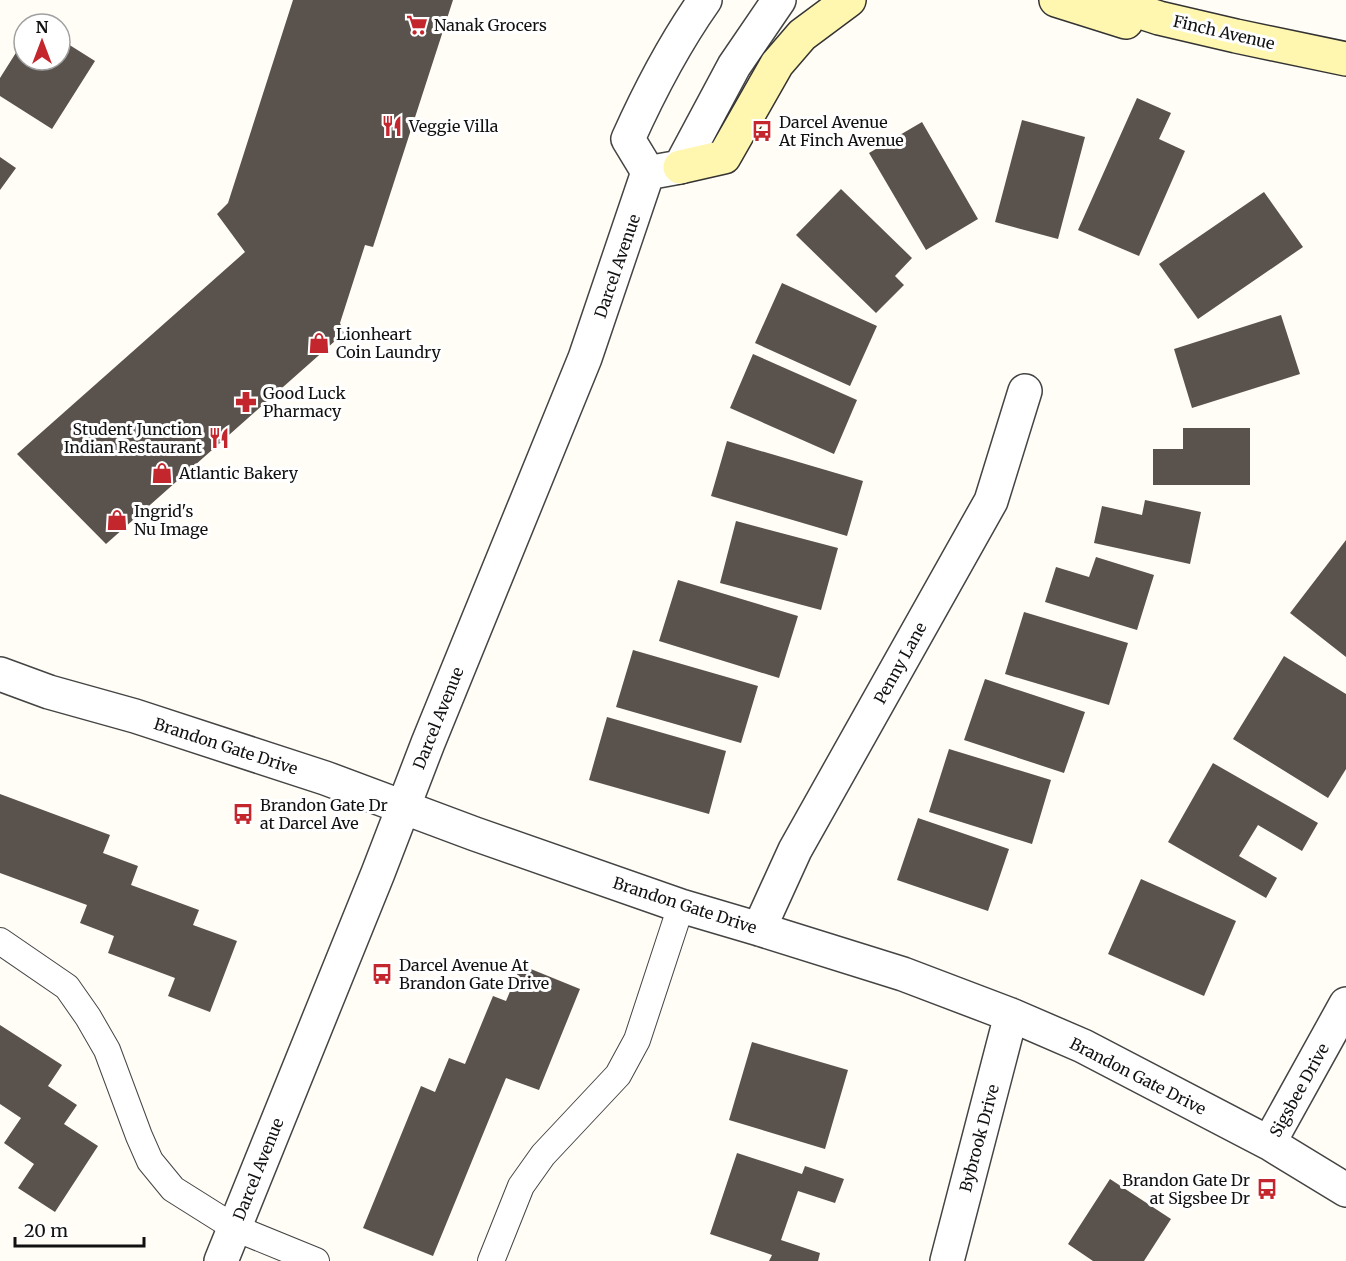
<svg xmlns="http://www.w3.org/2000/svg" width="1346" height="1261" font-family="Merriweather,serif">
<rect width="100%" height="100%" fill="#fffdf5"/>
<path fill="#5a524d" d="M293,0H453L373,247L365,245L340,323L344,333L106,544L17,454L245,252L217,214L228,203Z
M60,39L95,61L52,129L0,96V78L24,40V60H60Z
M1137,98L1171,113L1159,139L1185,151L1139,256L1078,230Z
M1022,120L1085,137L1058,239L995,222Z
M922,122L978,219L926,250L869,153Z
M0,157L16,168L0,190Z
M841,189L912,258L895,276L904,285L876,313L796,235Z
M1264,192L1303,247L1198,319L1159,264Z
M782,283L877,326L850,386L755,343Z
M1281,315L1300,374L1192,408L1174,349Z
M753,354L857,400L834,454L730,408Z
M1183,428H1250V485H1153V449H1183Z
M727,441L863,481L847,536L711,496Z
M1145,500L1201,512L1190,564L1094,543L1102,506L1142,515Z
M736,521L838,548L821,610L720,583Z
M1346,540V657L1290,613Z
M1096,557L1154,575L1137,630L1045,602L1056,567L1089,577Z
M678,580L798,616L779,678L659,641Z
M1024,612L1128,643L1109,705L1005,674Z
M633,650L758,686L741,743L616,707Z
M1284,656L1346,694V769L1328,798L1233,739Z
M985,679L1085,712L1064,773L964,740Z
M607,717L726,751L709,814L589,780Z
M949,749L1051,780L1032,844L929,812Z
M1213,763L1318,823L1302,851L1258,825L1239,856L1277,878L1266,898L1168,842Z
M0,794L110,835L103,853L138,866L131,885L199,910L193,925L237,941L210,1012L168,996L175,978L108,953L114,936L80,923L87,905L0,873Z
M918,818L1009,849L988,911L897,880Z
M1141,879L1236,921L1204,996L1108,954Z
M521,965L580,989L539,1090L506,1078L433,1256L363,1228L421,1086L435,1092L449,1058L465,1064L493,996L506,1001Z
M0,1025L62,1065L48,1086L77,1105L64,1124L98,1146L55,1212L18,1188L34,1164L4,1143L21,1118L0,1104Z
M752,1042L848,1070L825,1149L729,1120Z
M737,1153L802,1174L805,1166L844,1179L835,1203L798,1191L781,1240L820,1253L818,1261H769L772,1255L710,1234Z
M1110,1179L1171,1219L1144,1261H1093L1068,1244Z"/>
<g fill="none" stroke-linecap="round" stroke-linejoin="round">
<defs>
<path id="service" d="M0,941L67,987L88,1017L107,1050L139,1136L150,1161L173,1189L235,1228L316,1261
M491,1261L521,1186L543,1155L618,1075L637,1040L681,906"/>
<path id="minor" d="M0,674L49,692L135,716L325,778L475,834L681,906L759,929L903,974L1011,1015L1083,1046L1269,1143L1346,1190
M759,929L795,850L991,501L1025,391
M1269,1143L1346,1004
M947,1261L1011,1015"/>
<path id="tertiary" d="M658,171L680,167L734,66L779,0
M648,172L628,139C650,90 674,44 705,0
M221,1261L378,873L428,743L585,358L648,172"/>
<path id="secondary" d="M1056,0L1126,22
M1104,0L1159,18L1236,36L1346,59
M680,167L724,157L777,64L802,35L849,0"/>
</defs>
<use href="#service" stroke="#444" stroke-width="28"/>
<use href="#minor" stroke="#444" stroke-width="36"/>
<use href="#tertiary" stroke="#444" stroke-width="36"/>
<use href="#secondary" stroke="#333" stroke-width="36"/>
<use href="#service" stroke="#fff" stroke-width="26"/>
<use href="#minor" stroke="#fff" stroke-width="33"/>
<use href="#tertiary" stroke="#fff" stroke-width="33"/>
<use href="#secondary" stroke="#fff6b0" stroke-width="33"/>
</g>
<defs>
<symbol id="supermarket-bare" viewBox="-9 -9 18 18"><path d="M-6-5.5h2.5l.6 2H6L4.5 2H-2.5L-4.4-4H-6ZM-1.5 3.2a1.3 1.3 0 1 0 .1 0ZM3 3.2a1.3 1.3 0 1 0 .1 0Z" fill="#c4262e" stroke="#fff" stroke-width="2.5" paint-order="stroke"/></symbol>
<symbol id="restaurant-bare" viewBox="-9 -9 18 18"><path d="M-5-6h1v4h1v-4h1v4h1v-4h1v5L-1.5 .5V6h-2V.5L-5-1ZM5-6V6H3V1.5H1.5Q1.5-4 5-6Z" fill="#c4262e" stroke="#fff" stroke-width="2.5" paint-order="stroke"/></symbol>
<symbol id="bus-bare" viewBox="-9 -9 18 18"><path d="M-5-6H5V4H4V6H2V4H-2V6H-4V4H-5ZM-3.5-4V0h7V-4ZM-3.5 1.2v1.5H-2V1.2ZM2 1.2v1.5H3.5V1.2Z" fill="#c4262e" stroke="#fff" stroke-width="2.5" paint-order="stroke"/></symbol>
<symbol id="shop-bare" viewBox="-9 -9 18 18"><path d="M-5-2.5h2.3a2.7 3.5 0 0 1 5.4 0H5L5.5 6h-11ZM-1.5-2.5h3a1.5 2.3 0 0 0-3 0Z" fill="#c4262e" stroke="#fff" stroke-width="2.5" paint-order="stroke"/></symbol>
<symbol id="pharmacy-bare" viewBox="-9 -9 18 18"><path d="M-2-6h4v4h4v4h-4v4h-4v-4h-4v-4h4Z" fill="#c4262e" stroke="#fff" stroke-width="2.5" paint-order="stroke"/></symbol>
</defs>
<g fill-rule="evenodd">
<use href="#supermarket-bare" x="402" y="10" width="30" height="30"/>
<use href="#restaurant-bare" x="377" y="111" width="30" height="30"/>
<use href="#bus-bare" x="747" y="116" width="30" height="30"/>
<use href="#shop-bare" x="304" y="328" width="30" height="30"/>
<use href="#pharmacy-bare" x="231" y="387" width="30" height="30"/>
<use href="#restaurant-bare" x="204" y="423" width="30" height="30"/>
<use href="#shop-bare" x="147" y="458" width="30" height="30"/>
<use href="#shop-bare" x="102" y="505" width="30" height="30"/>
<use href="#bus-bare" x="228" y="799" width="30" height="30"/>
<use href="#bus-bare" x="367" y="959" width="30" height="30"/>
<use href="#bus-bare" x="1252" y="1174" width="30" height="30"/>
</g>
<g text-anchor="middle" stroke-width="6" stroke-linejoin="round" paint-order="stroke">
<g font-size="16" fill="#111" stroke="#fff" text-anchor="start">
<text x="434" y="31">Nanak Grocers</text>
<text x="779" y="128">Darcel Avenue<tspan x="779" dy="18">At Finch Avenue</tspan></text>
<text x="409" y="132">Veggie Villa</text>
<text x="336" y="340">Lionheart<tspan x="336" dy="18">Coin Laundry</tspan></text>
<text x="263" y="399">Good Luck<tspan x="263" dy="18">Pharmacy</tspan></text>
<text x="202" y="435" text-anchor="end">Student Junction<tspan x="202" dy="18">Indian Restaurant</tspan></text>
<text x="179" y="479">Atlantic Bakery</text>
<text x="134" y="517">Ingrid's<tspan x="134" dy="18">Nu Image</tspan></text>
<text x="260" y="811">Brandon Gate Dr<tspan x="260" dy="18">at Darcel Ave</tspan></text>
<text x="399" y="971">Darcel Avenue At<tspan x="399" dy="18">Brandon Gate Drive</tspan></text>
<text x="1250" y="1186" text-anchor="end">Brandon Gate Dr<tspan x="1250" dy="18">at Sigsbee Dr</tspan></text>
</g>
<g font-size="16" fill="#111" stroke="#fff">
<text transform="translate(1224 32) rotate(13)" y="6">Finch Avenue</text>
<text transform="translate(617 266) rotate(-71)" y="6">Darcel Avenue</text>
<text transform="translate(900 663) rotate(-61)" y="6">Penny Lane</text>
<text transform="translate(438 718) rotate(-68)" y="6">Darcel Avenue</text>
<text transform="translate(226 746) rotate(18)" y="6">Brandon Gate Drive</text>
<text transform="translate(685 905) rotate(18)" y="6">Brandon Gate Drive</text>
<text transform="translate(1138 1076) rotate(27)" y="6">Brandon Gate Drive</text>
<text transform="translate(1299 1090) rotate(-61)" y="6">Sigsbee Drive</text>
<text transform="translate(979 1138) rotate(-75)" y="6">Bybrook Drive</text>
<text transform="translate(258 1169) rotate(-68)" y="6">Darcel Avenue</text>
</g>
</g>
<g transform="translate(42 42)"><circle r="28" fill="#ffffff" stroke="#a0a0a0" stroke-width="1.5"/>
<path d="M0-4.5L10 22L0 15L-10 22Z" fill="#c4262e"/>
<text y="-9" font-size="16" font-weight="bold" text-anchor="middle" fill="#111111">N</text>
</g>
<path d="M15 1237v9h129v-9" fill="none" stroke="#111111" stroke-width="3"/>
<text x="24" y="1237" font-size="18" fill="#111111" stroke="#ffffff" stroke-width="4.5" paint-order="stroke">20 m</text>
</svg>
